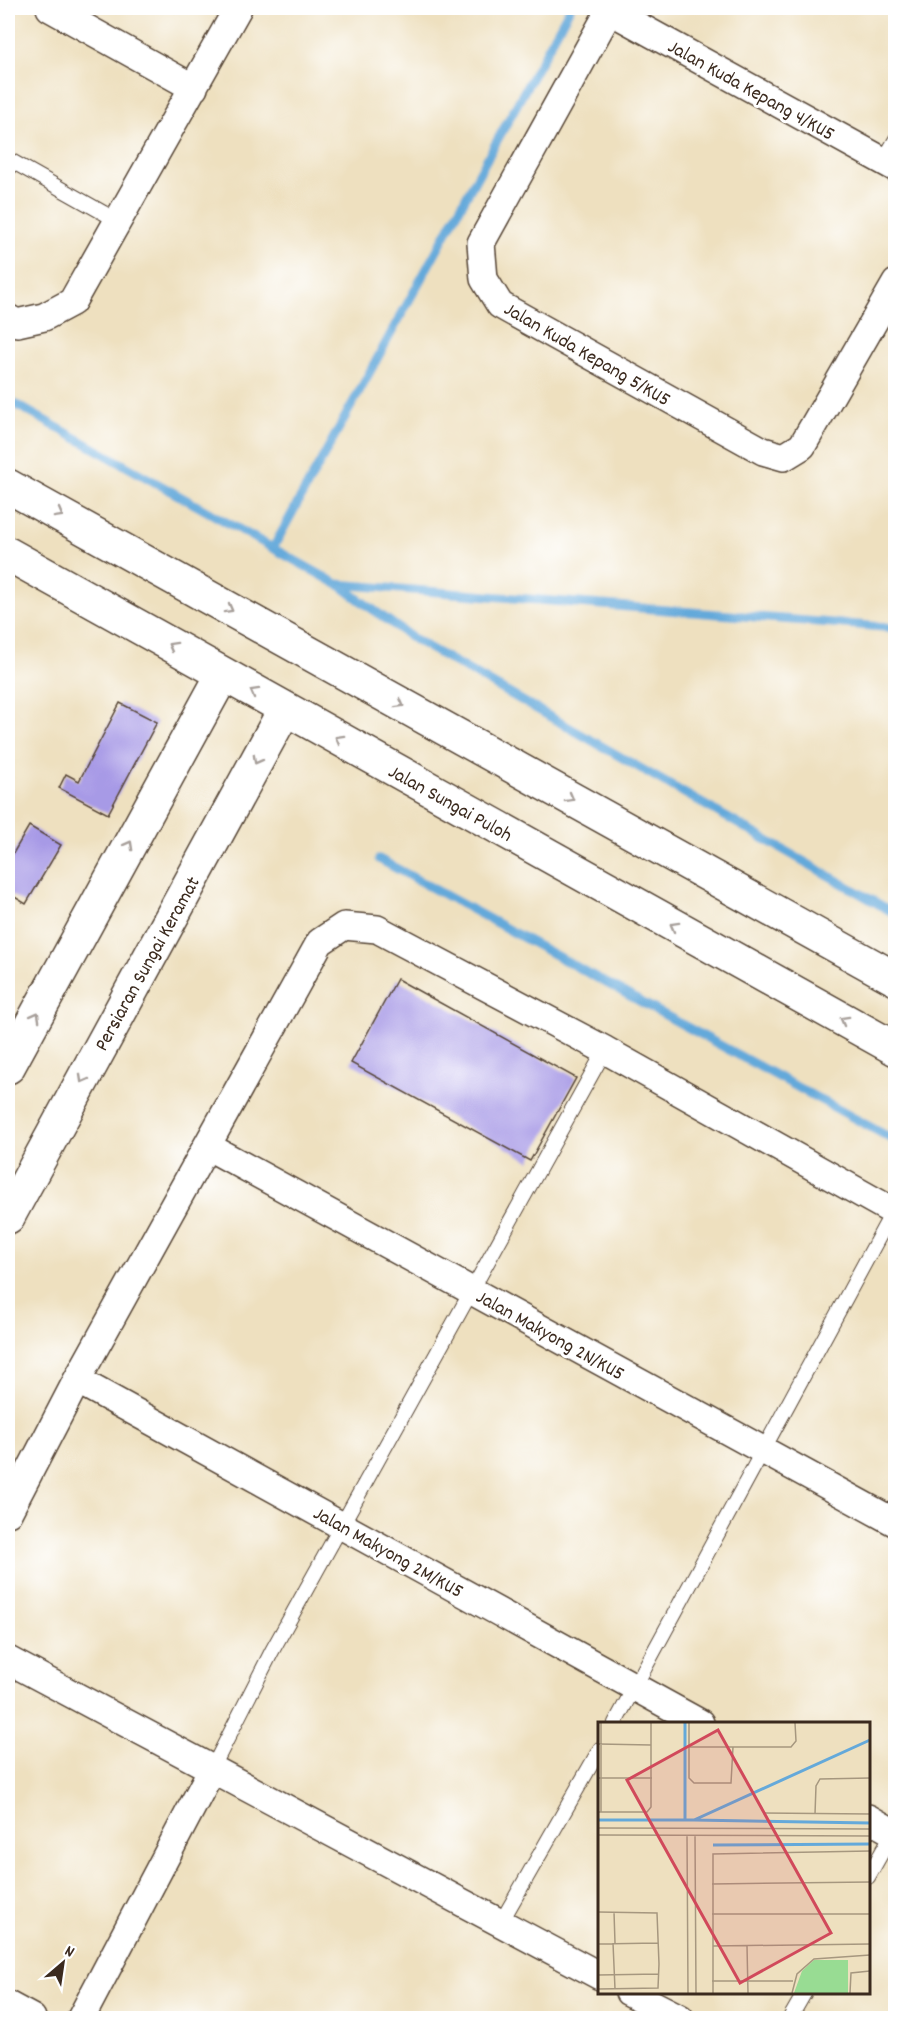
<svg xmlns="http://www.w3.org/2000/svg" width="903" height="2026" font-family="Dekko,sans-serif">
<rect width="100%" height="100%" fill="#fff"/>
<filter id="ink" filterUnits="userSpaceOnUse"><feTurbulence type="fractalNoise" baseFrequency=".0167" numOctaves="2"/><feDisplacementMap in="SourceGraphic" scale="12" xChannelSelector="R" yChannelSelector="G"/><feConvolveMatrix kernelMatrix="1 2 1 2 8 2 1 2 1" color-interpolation-filters="sRGB"/></filter>
<filter id="wash" filterUnits="userSpaceOnUse"><feTurbulence type="fractalNoise" baseFrequency=".008" numOctaves="4" result="noise"/><feDisplacementMap in="SourceGraphic" scale="24" xChannelSelector="R" yChannelSelector="G"/><feGaussianBlur stdDeviation="1.35" result="paint"/><feColorMatrix in="noise" values="0 0 0 0 0 0 0 0 0 0 0 0 0 0 0 0 0 1.4 0 .05"/><feComposite in="paint" operator="in"/></filter>
<g filter="url(#wash)">
<rect width="100%" height="100%" fill="#eee0bf"/>
<g fill="none" stroke-linecap="round" stroke-linejoin="round">
<path stroke="#64a9da" stroke-width="9" d="M8,400L337,584L896,628
M273,548L570,8
M338,584L412,638L896,914
M379,859L896,1141"/>
</g>
<g id="blocks">
<path fill="#a79ae6" d="M120,703L157,722L108,814L59,788L66,774L79,781Z
M29,826L61,845L26,904L8,893V862Z
M397,979L576,1078L530,1161L351,1063Z"/>
</g>
</g>
<g filter="url(#ink)">
<use href="#blocks" fill-opacity="0" stroke="#564536" stroke-width="1.5"/>
<g fill="none" stroke-linecap="round" stroke-linejoin="round">
<defs>
<path id="service" d="M8,159L118,221
M883,161L896,139
M615,1723L893,1211
M212,1769L272,1651L605,1050
M868,1877L895,1829
M500,1924L600,1749
M790,2018L805,1992"/>
<path id="minor" d="M50,8L194,88
M611,8L481,243L484,279L500,305L763,451L784,457L802,446L896,283
M609,10L896,168
M8,318L17,323L44,317L72,302L238,8
M207,1146L896,1523
M77,1380L700,1723
M8,1513L77,1380L320,942L344,926L377,929L605,1050L896,1213
M8,1660L600,1976
M868,1818L896,1834
M629,1992L680,2018
M8,2005L32,2018
M81,2018L212,1769"/>
<path id="tertiary" d="M8,486L896,979
M8,554L896,1049
M8,1067L223,674
M8,1217L285,709"/>
</defs>
<use href="#service" stroke="#564536" stroke-width="16"/>
<use href="#minor" stroke="#564536" stroke-width="30"/>
<use href="#tertiary" stroke="#564536" stroke-width="36"/>
<use href="#service" stroke="#fff" stroke-width="14"/>
<use href="#minor" stroke="#fff" stroke-width="27"/>
<use href="#tertiary" stroke="#fff" stroke-width="33"/>
</g>
<defs><path id="oneway-chevron" d="M-2-3.5L2.5 0L-2 3.5" fill="none" stroke-width="1.6" stroke-linecap="round" stroke-linejoin="round" transform="scale(1.5)"/></defs>
<g stroke="#a79f9a">
<use href="#oneway-chevron" transform="translate(59 514) rotate(29)"/>
<use href="#oneway-chevron" transform="translate(229 609) rotate(29)"/>
<use href="#oneway-chevron" transform="translate(172 646) rotate(-151)"/>
<use href="#oneway-chevron" transform="translate(254 692) rotate(-151)"/>
<use href="#oneway-chevron" transform="translate(400 704) rotate(29)"/>
<use href="#oneway-chevron" transform="translate(339 739) rotate(-151)"/>
<use href="#oneway-chevron" transform="translate(257 760) rotate(119)"/>
<use href="#oneway-chevron" transform="translate(570 798) rotate(29)"/>
<use href="#oneway-chevron" transform="translate(129 845) rotate(-61)"/>
<use href="#oneway-chevron" transform="translate(674 926) rotate(-151)"/>
<use href="#oneway-chevron" transform="translate(36 1016) rotate(-61)"/>
<use href="#oneway-chevron" transform="translate(844 1020) rotate(-151)"/>
<use href="#oneway-chevron" transform="translate(83 1079) rotate(119)"/>
</g>
</g>
<g text-anchor="middle" stroke-width="6" stroke-linejoin="round" paint-order="stroke">
<g font-size="20" fill="#3b2a1e" stroke="#fff">
<text transform="translate(752 89) rotate(29)" y="7">Jalan Kuda Kepang 4/KU5</text>
<text transform="translate(588 353) rotate(30)" y="7">Jalan Kuda Kepang 5/KU5</text>
<text transform="translate(451 802) rotate(29)" y="7">Jalan Sungai Puloh</text>
<text transform="translate(146 963) rotate(-61)" y="7">Persiaran Sungai Keramat</text>
<text transform="translate(551 1334) rotate(29)" y="7">Jalan Makyong 2N/KU5</text>
<text transform="translate(389 1551) rotate(29)" y="7">Jalan Makyong 2M/KU5</text>
</g>
</g>
<g transform="translate(598 1722)">
<rect width="272" height="272" fill="#eee0bf"/>
<path d="M216,238H250V271H196L204,249Z" fill="#98dc93"/>
<path fill="none" stroke="#64a9da" stroke-width="3" d="M87,1V98M0,98H96L272,18M96,98L272,101M115,123L272,122"/>
<path fill="none" stroke="#a6977f" stroke-width="1.5" d="M91,1V56L96,61H133L135,25M1,22L53,23M91,25H193L198,19L197,1M1,56H54M0,90H49L53,85V1M3,90V1M165,91L272,92M217,92L218,64L222,57L272,56M0,106L272,107M0,113L272,114M89,113L90,271M97,113L98,271M114,162L272,160M0,190L59,191L61,242L60,266L0,267M16,190L17,221M114,192H272M15,221L17,267M0,222L60,221M115,224L272,222M149,224L150,271M0,253L61,252M114,259H195M115,271V132L272,129M194,271L199,252L216,237L272,233M252,271L253,251L272,249"/>
<path fill="#d1495b" fill-opacity="0.15" stroke="#d1495b" stroke-width="3" d="M120,8L233,211L142,261L29,58Z"/>
<rect width="272" height="272" fill="none" stroke="#3b2a1e" stroke-width="3"/>
</g>
<rect width="903" height="2026" fill="none" stroke="#fff" stroke-width="30"/>
<g transform="translate(63 1963) rotate(29)" stroke="#ffffff" stroke-width="4.5" paint-order="stroke">
<path d="M0-4.5L10 22L0 15L-10 22Z" fill="#3b2a1e"/>
<text y="-9" font-size="16" font-weight="bold" text-anchor="middle" fill="#3b2a1e">N</text>
</g>
</svg>
